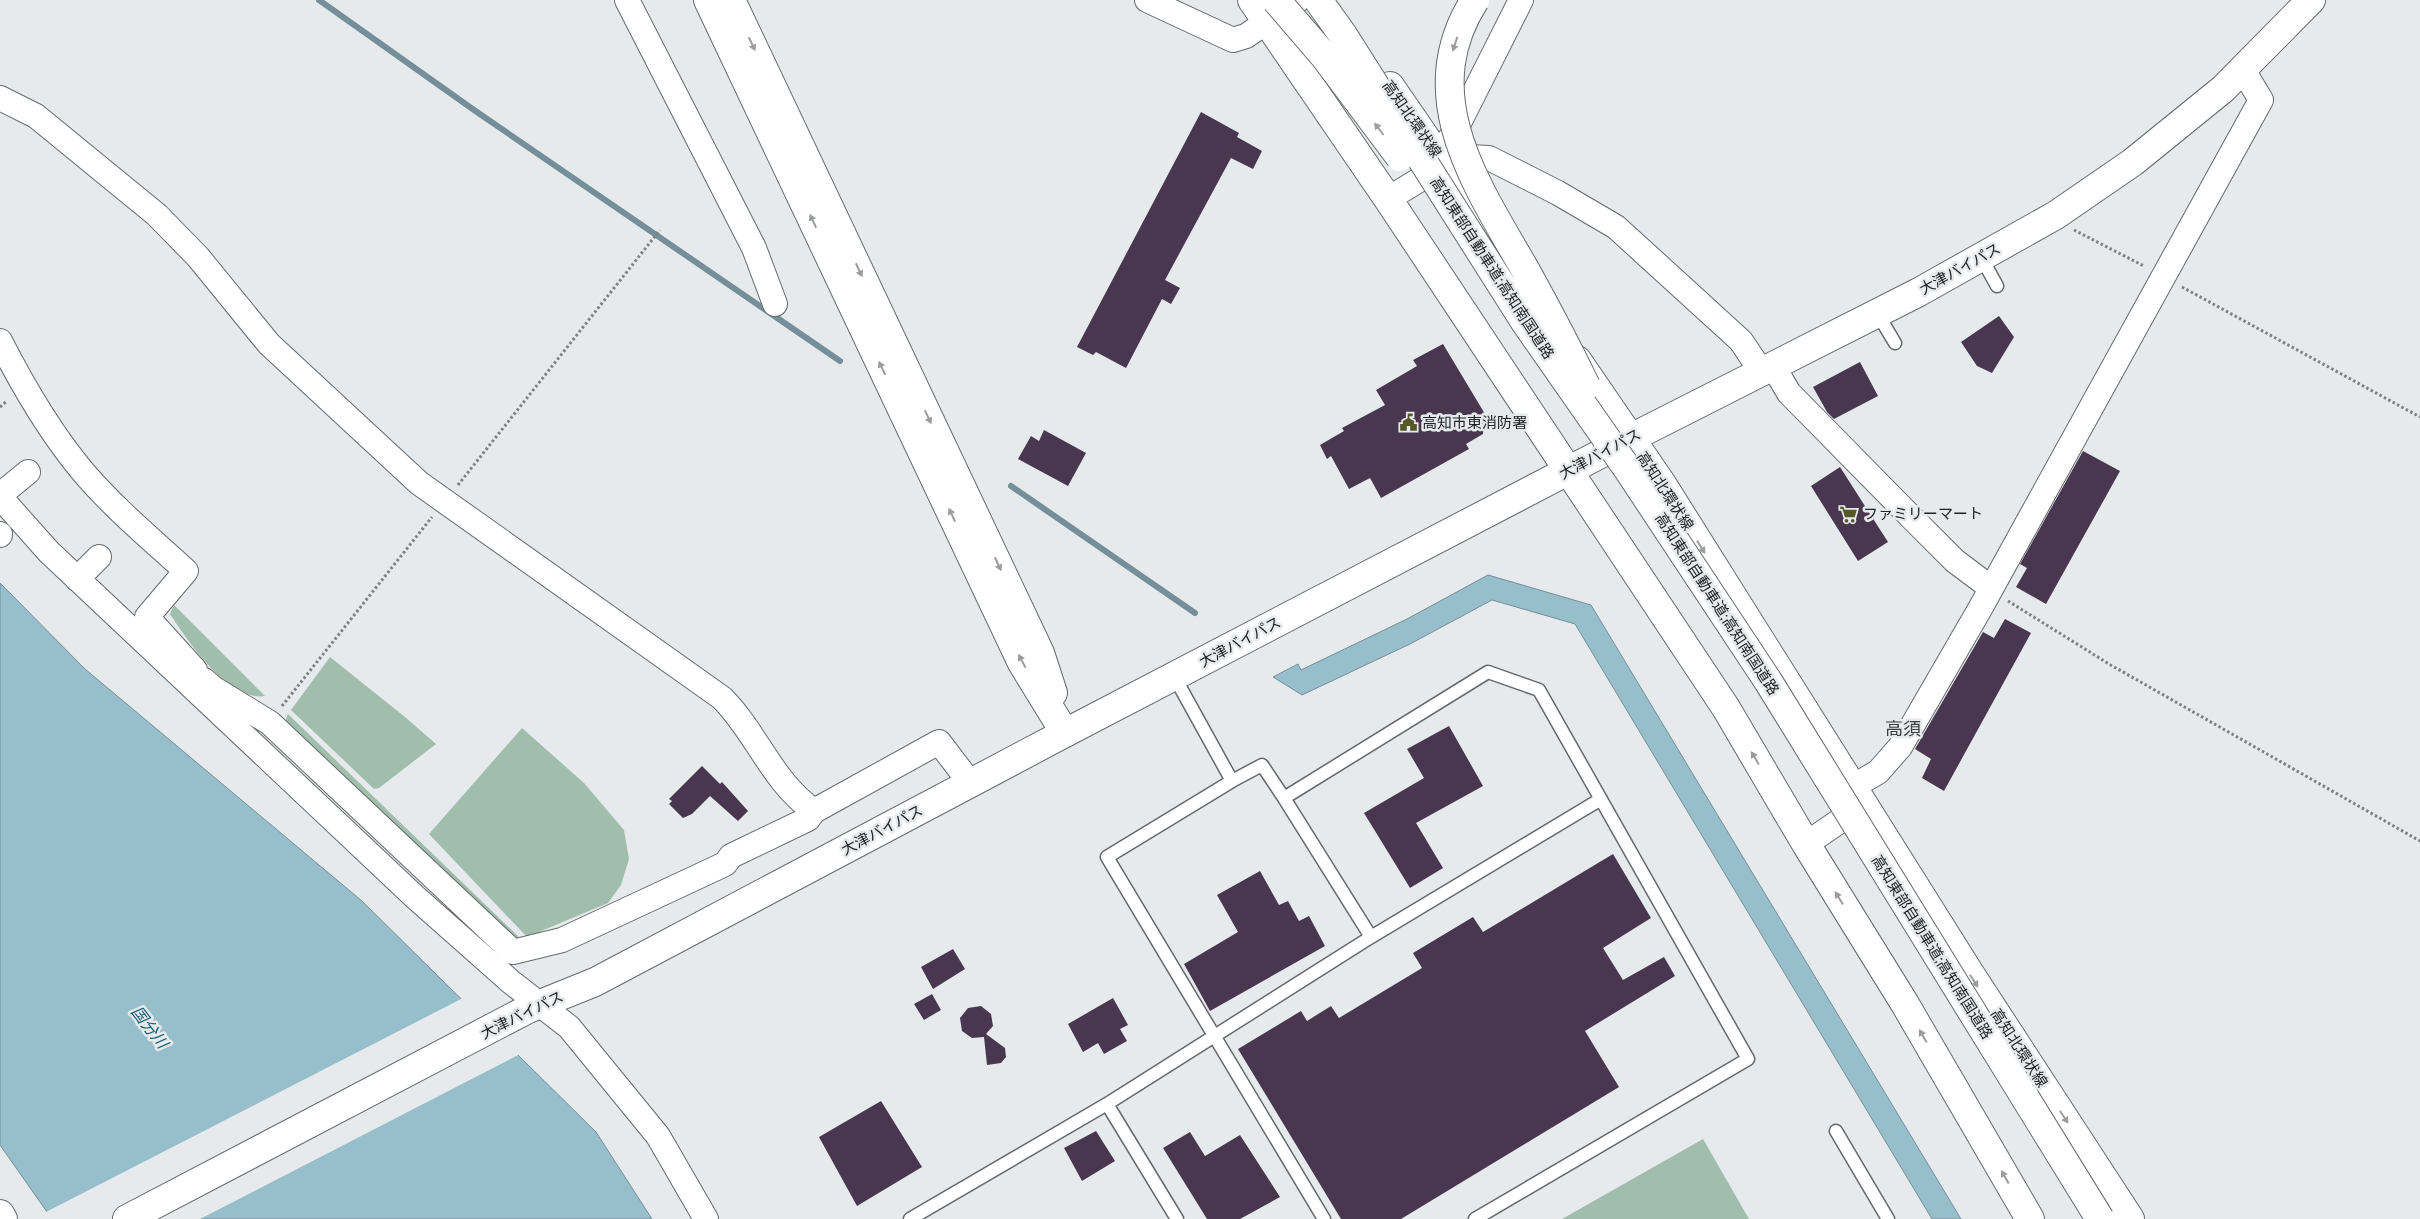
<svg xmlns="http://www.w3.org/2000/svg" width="2420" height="1219" font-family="Mulish,'Noto Sans JP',sans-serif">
<rect width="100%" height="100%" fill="#e6eaed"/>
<path fill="#a1bead" d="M174,605L265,696C229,702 187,640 170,614Z
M330,657L405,717L436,744L379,788L374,789L291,710Z
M288,714L521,939L516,943L285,722Z
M522,728L584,783L624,830L629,859L621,885L608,903L527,937L429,834Z
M1703,1139L1749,1219H1562Z"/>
<path fill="#97becb" stroke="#748f99" d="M1488,575L1591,605L1961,1219H1932L1575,624L1492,600L1410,644L1302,695L1273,677L1298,664L1301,670L1407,619Z
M0,583L85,669L362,901L596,1132L652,1219H52L0,1145Z"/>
<path fill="#e6eaed" d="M463,998L520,1054L200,1219H49L44,1213Z"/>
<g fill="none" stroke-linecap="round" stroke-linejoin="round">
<path stroke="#748f99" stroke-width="6" d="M319,0L474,110L840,361
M1011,486L1195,613"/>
</g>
<path fill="#48374f" d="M1201,112L1239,133L1237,137L1262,151L1253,169L1231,158L1165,280L1180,288L1171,304L1162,299L1126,368L1096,352L1093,355L1077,347Z
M1999,316L2014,337L1992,373L1977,366L1961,342Z
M1443,344L1485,414L1483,434L1466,444L1469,449L1381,498L1370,478L1349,489L1331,456L1327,459L1320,445L1344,431L1342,428L1385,405L1376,390L1417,366L1413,360Z
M1860,362L1878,396L1834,419L1827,412L1813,387Z
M1044,430L1086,453L1068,486L1018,459L1031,436L1039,441Z
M2083,451L2120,471L2046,604L2016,587L2027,568L2020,564Z
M1840,467L1888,542L1858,561L1811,486Z
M2005,619L2031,633L1944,791L1922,778L1931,759L1915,749L1983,632L1994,638Z
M1449,726L1483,786L1416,823L1443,868L1410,888L1364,813L1424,778L1407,749Z
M702,766L720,784L722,782L748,811L738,821L710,796L692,814L683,818L669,804L672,801L669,799Z
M1613,854L1651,918L1603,948L1623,980L1664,957L1675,976L1585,1031L1619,1087L1401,1219H1341L1238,1049L1301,1011L1307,1021L1331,1006L1339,1018L1422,968L1413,953L1473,917L1483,932Z
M1260,871L1279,905L1288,901L1299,921L1309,916L1325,946L1210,1011L1184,964L1238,932L1217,895Z
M953,949L965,969L933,989L921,967Z
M932,994L941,1010L924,1020L914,1004Z
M1113,998L1128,1025L1120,1029L1127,1041L1104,1054L1098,1043L1083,1052L1068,1024Z
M981,1006L991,1014L993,1026L986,1034L1005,1048L1006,1057L1001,1063L987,1065L984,1037L972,1038L962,1031L960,1018L968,1008Z
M881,1101L922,1167L857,1206L819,1137Z
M1096,1131L1115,1161L1082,1181L1064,1148Z
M1190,1132L1205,1156L1240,1135L1280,1197L1240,1219H1207L1163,1148Z"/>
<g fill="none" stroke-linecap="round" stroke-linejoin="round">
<defs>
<path id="service" d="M1981,257L1997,286
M1877,313L1895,343
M1174,676L1232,781L1262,765L1284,798
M1232,781L1107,857L1324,1219
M1371,937L1284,798L1488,672L1539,690L1748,1059L1475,1219
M1107,1104L1177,1219
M1836,1131L1888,1219
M910,1219L1107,1104L1371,937L1601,799"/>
<path id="minor" d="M627,0L754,248L775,304
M1147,0L1233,40L1246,36L1298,0
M0,98L36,116L157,215L198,257L269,344L419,483L722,698C757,733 772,782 814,811L939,742L971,784
M1450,156L1489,158L1558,193L1616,227L1741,341L1761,371
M1388,199L1419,180L1438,156L1455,131L1521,0
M0,341C24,388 50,433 84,473C115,509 151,539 186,571L147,617L195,670
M1773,366L1789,393L1913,519L1955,561L1991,588
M0,495L28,472
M0,497L49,552L415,897L511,982L569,1027L658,1136L706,1219
M0,534V535
M77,579L99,557
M204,680L213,688L270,723L513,952L562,940L725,864L731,856L808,819L814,811
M1852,787L1878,772L1900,747L1981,607L2261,100L2243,70
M1806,844L1863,805"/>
<path id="tertiary" d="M0,1214L3,1219"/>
<path id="secondary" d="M127,1219L528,1009L595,982L1065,733L1631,438L1919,292L2056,215L2133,162L2223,89L2311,0"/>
<path id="primary" d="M1252,0L1388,199L1726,708L1806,844L1905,1004L2030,1219
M1390,86L1497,242
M1577,360L1662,484L1969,972L2130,1219"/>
<path id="motorway" d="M708,0L1022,663L1065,733
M731,0L1040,653L1053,693"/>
</defs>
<use href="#service" stroke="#66696c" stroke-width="15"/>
<use href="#minor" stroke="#66696c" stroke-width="26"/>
<use href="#tertiary" stroke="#66696c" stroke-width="30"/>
<use href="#secondary" stroke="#66696c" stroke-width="30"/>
<use href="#primary" stroke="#66696c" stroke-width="30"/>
<use href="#motorway" stroke="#66696c" stroke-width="30"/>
<path stroke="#7e8082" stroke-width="3" stroke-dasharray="2.5 2.5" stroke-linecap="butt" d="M2074,230L2144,266
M2182,287L2420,417
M0,407L7,401
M458,485L660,230
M2008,601L2109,664L2420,841
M282,706L432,517"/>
<use href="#service" stroke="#fff" stroke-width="12"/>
<use href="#minor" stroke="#fff" stroke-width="24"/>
<use href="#tertiary" stroke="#fff" stroke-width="28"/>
<use href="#secondary" stroke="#fff" stroke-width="28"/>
<use href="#primary" stroke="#fff" stroke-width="28"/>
<use href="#motorway" stroke="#fff" stroke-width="28"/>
<defs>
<path id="motorway-bridge" d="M1276,0L1325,57L1400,157
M1318,0L1343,35L1525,322L1629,471L1768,681L2100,1219
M1475,0C1413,96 1478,187 1526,271C1547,309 1567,347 1586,386"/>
</defs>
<use href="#motorway-bridge" stroke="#66696c" stroke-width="30" stroke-linecap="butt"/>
<use href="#motorway-bridge" stroke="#fff" stroke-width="28"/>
</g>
<defs><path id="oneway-solid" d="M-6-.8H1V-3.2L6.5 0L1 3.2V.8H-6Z" transform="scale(1.25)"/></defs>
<g fill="#9b9c9c">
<use href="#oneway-solid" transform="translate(752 44) rotate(65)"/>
<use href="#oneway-solid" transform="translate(1455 44) rotate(108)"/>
<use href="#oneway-solid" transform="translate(1379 129) rotate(-127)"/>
<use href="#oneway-solid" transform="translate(813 221) rotate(-115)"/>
<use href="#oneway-solid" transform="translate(859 270) rotate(65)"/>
<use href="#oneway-solid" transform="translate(882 368) rotate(-115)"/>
<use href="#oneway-solid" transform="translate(928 417) rotate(65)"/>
<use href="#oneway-solid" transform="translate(952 515) rotate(-115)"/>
<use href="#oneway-solid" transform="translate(1701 547) rotate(58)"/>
<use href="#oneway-solid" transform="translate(998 564) rotate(65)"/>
<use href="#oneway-solid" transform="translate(1022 661) rotate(-118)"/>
<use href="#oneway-solid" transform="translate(1755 758) rotate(-121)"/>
<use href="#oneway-solid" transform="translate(1839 898) rotate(-122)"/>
<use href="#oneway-solid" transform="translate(1974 981) rotate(57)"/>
<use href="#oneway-solid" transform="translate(1923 1036) rotate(-120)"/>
<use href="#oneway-solid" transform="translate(2064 1117) rotate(57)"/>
<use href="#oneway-solid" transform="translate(2005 1177) rotate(-120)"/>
</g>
<defs>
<symbol id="civic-bare" viewBox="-9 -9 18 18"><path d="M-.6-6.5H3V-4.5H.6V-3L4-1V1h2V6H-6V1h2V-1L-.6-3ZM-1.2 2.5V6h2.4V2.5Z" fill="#565927" stroke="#e6eaed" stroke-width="2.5" paint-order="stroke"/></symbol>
<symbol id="supermarket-bare" viewBox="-9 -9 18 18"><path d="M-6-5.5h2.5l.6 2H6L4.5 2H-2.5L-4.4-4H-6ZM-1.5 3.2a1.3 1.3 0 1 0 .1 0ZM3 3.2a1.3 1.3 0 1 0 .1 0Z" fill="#565927" stroke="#e6eaed" stroke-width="2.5" paint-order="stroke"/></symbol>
</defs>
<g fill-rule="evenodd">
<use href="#civic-bare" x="1396" y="410" width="25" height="25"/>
<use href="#supermarket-bare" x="1836" y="502" width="25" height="25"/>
</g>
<g text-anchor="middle" stroke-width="5" stroke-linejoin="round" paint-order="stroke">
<g font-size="15" fill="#212223" stroke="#e6eaed">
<text transform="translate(1412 119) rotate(55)" y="5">高知北環状線</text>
<text transform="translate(1492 268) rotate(57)" y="5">高知東部自動車道;高知南国道路</text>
<text transform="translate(1960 269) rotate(-29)" y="5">大津バイパス</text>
<text transform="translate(1600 454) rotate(-28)" y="5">大津バイパス</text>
<text transform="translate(1665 491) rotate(57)" y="5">高知北環状線</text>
<text transform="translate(1717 604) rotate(57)" y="5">高知東部自動車道;高知南国道路</text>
<text transform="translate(1240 642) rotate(-28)" y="5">大津バイパス</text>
<text transform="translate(882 830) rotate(-28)" y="5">大津バイパス</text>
<text transform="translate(1932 947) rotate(58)" y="5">高知東部自動車道;高知南国道路</text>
<text transform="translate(522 1015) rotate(-26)" y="5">大津バイパス</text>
<text transform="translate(2019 1048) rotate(57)" y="5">高知北環状線</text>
</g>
<g font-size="15" fill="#212223" stroke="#e6eaed" text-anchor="start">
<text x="1422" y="428">高知市東消防署</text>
<text x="1863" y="519">ファミリーマート</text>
</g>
<g font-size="16" font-style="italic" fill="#125c71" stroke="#e6eaed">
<text transform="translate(150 1027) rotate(52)" y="6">国分川</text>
</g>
<g font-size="18" fill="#3d4043" stroke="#e6eaed">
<text x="1903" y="735">高須</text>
</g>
</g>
</svg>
